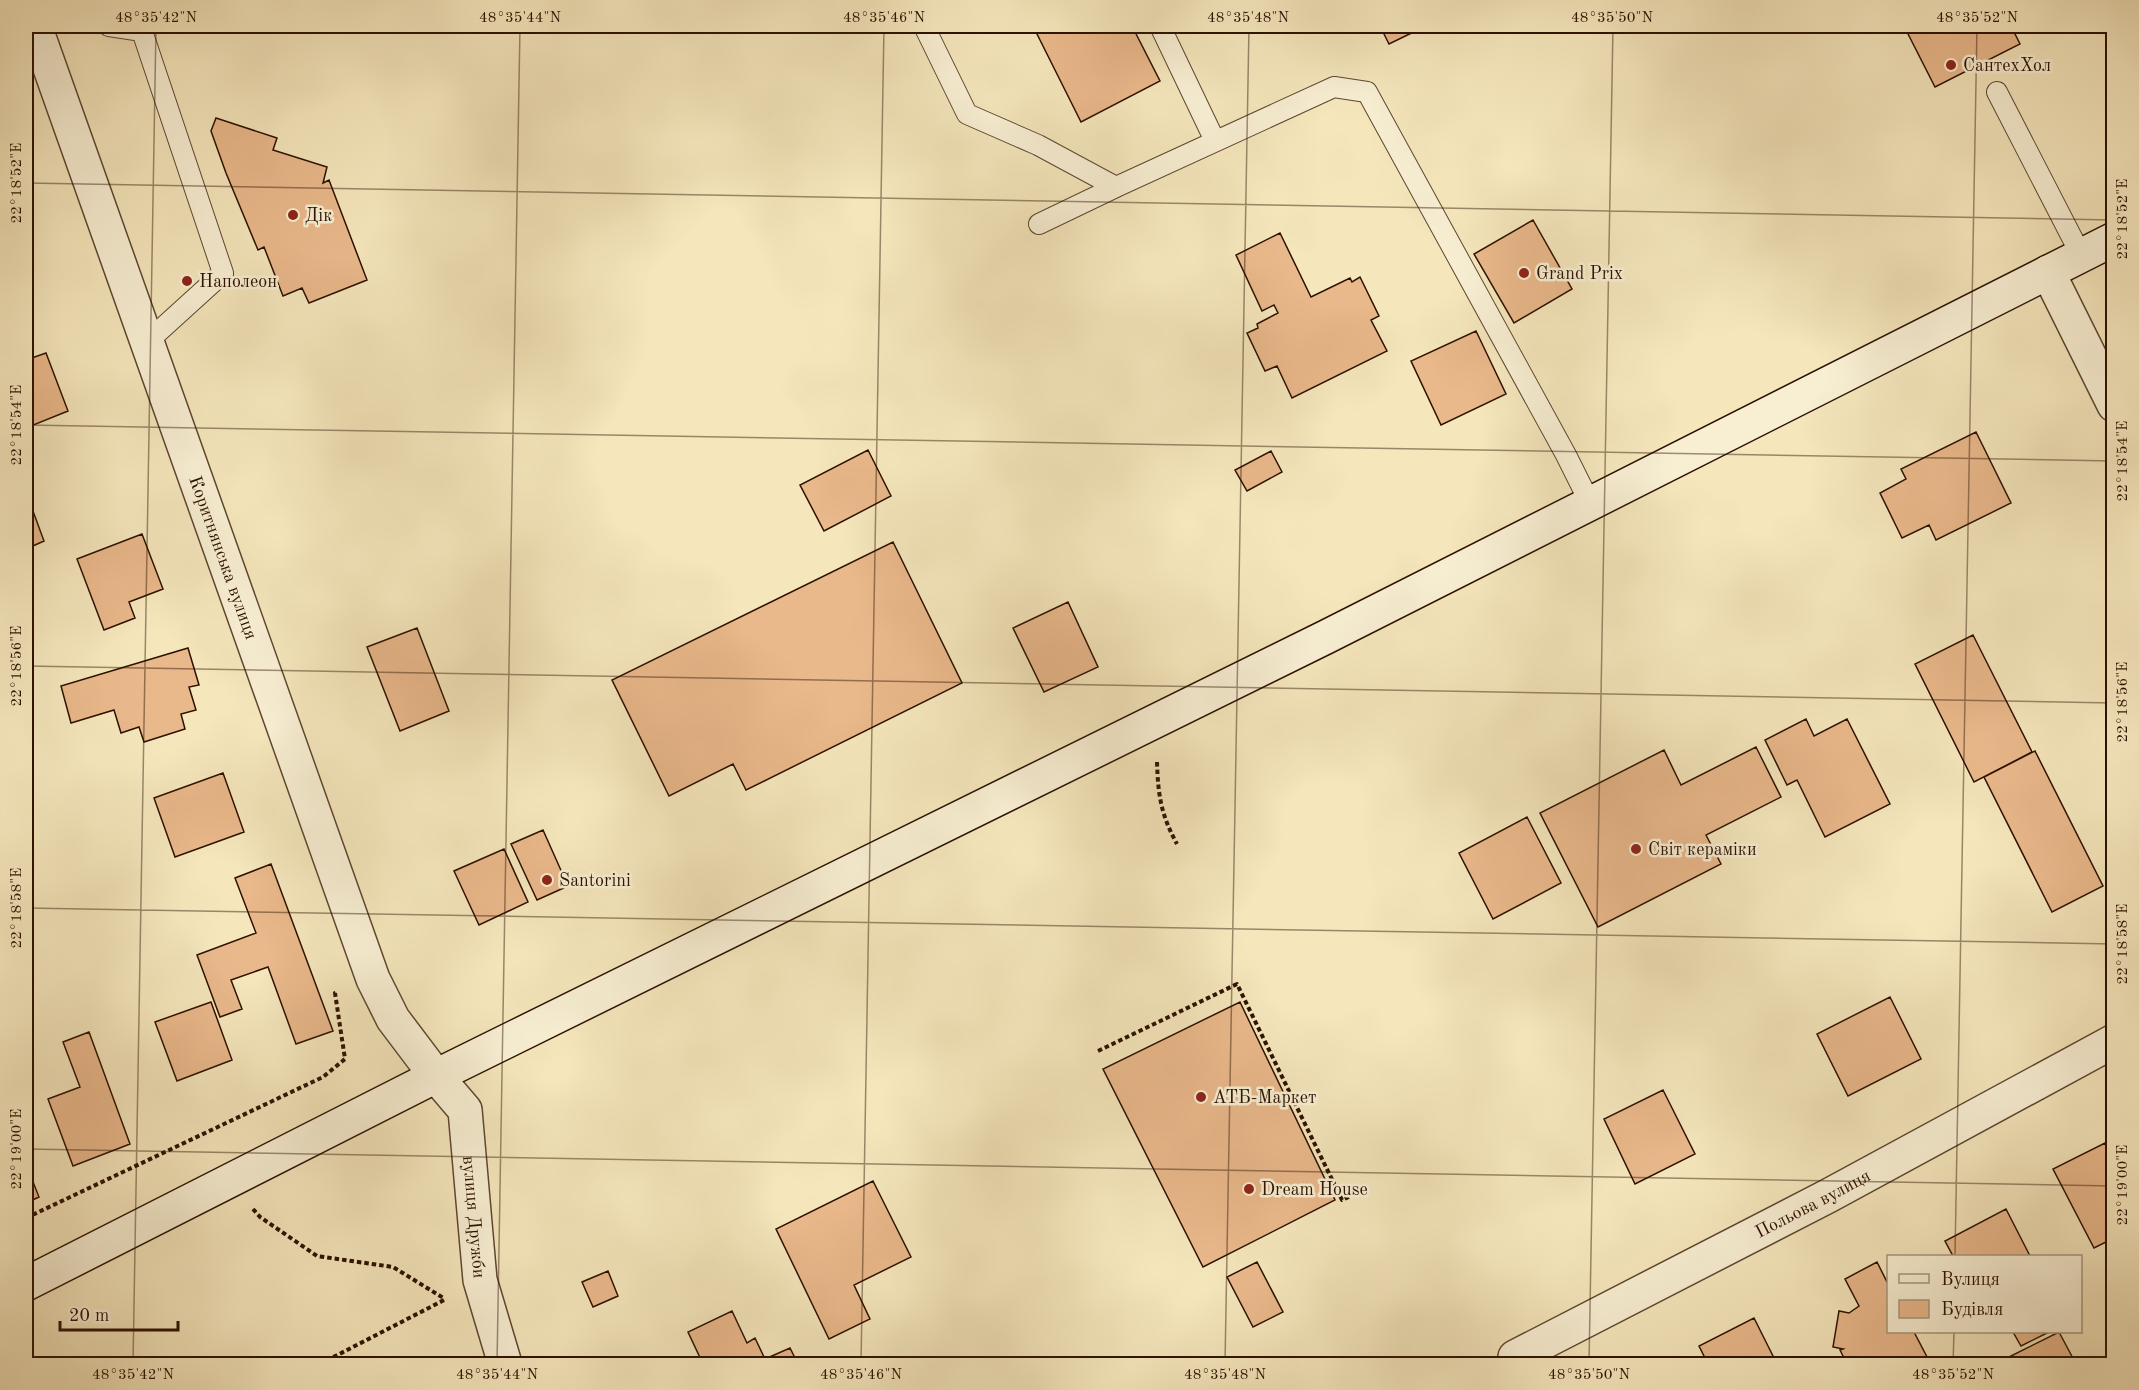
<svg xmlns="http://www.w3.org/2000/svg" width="2139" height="1390" font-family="'Old Standard TT',serif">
<rect width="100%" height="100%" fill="#f5e6bc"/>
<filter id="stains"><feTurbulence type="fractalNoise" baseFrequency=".00333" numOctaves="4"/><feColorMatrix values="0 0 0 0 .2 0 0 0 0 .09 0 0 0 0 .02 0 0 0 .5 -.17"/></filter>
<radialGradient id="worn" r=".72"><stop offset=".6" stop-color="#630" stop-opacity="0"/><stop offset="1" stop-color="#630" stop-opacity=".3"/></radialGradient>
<path fill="#e9b88b" stroke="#2c1100" stroke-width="1.5" d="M1033,26H1132L1160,81L1081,122Z
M1380,26H1426L1389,44Z
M1904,26H2011L2020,44L1935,87Z
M216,118L277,138L273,150L327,167L323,183L329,180L367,280L309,303L302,288L283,296L264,247L258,250L226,173L211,131Z
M1533,220L1572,289L1514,323L1474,254Z
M1280,233L1311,297L1350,278L1352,282L1360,277L1379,316L1371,320L1387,351L1292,398L1277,366L1265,371L1247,333L1258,328L1257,324L1278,313L1274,305L1262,311L1236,255Z
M26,300L33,318L26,321Z
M1476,331L1506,394L1441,425L1411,361Z
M46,353L68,411L26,428V360Z
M1976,432L2011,503L1936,540L1929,525L1902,538L1880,493L1906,479L1901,469Z
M868,450L891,496L824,531L800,485Z
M1271,451L1282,472L1247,491L1235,470Z
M26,492L44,541L26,549Z
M142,534L163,589L129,602L135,618L104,630L77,559Z
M893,542L962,683L746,790L733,764L669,796L612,680Z
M1068,602L1098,667L1044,692L1013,628Z
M417,628L449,711L400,731L367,647Z
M1973,635L2032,752L1974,782L1915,664Z
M188,648L199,685L189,687L196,710L181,714L185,729L144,742L139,727L121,733L114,710L71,723L61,686Z
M1806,719L1814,736L1847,719L1890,804L1825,837L1797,780L1787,785L1765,740Z
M1756,747L1781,797L1706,835L1721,864L1598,927L1540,813L1664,750L1681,785Z
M2035,751L2103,886L2052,912L1984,777Z
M223,773L244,832L175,857L154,798Z
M1527,817L1561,883L1493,919L1459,853Z
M543,830L568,886L537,900L511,844Z
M504,849L528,902L479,925L454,871Z
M271,864L333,1031L296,1044L268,967L231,980L242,1009L220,1017L197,955L256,933L235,878Z
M1890,997L1921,1059L1848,1096L1817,1034Z
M211,1002L232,1060L177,1081L155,1022Z
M1240,1002L1335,1200L1203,1267L1103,1069Z
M89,1032L130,1144L73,1166L48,1099L80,1087L63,1042Z
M1663,1090L1695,1154L1635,1184L1604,1119Z
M2105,1143L2114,1160V1238L2094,1248L2053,1169Z
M26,1164L39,1197L26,1203Z
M873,1181L911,1257L854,1285L870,1319L829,1339L776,1229Z
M2006,1209L2030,1256H1953L1945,1241Z
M1257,1262L1283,1312L1253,1327L1227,1277Z
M1877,1262L1888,1284V1332H1914L1927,1357L1913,1364H1847L1840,1350L1843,1349L1833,1347L1839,1311L1849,1313L1859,1306L1845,1279Z
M608,1271L618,1296L593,1307L582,1282Z
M732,1311L747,1343L755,1338L765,1359L790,1348L798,1364H703L688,1332Z
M1754,1318L1777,1364H1708L1699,1346Z
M2013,1332H2049L2021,1346Z
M2059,1332L2076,1364H2002L2001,1361Z"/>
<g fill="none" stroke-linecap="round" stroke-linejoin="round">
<defs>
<path id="service" d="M109,26L142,31L223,273L147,342
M924,26L967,114L1038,145L1116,187L1334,87L1367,92L1566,455L1590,503
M1160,26L1215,141
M1997,92L2081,255
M1039,224L1116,187"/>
<g id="minor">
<path id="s1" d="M436,1076L465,1110L480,1280L505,1364"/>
<path id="s2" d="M1514,1364L1515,1357L1828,1196L2114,1041"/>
</g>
<g id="tertiary">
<path id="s3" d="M35,26L373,979L393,1019L436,1076"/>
<path d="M2048,272L2114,405"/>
</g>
<path id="secondary" d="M26,1284L436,1076L1326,637L2114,239"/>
</defs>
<use href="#service" stroke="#5e462f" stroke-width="22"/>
<use href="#minor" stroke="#5e462f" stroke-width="36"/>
<use href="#tertiary" stroke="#5e462f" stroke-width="36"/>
<use href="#secondary" stroke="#2c1100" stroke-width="36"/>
<path stroke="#2c1100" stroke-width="4" stroke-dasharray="4.5 3" stroke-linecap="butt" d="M1157,762C1158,795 1161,815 1177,844
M1098,1051L1237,984L1342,1200L1351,1196
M253,1209L260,1217L317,1256L393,1267L445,1299
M26,1218L323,1077L345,1059L335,993L338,992
M320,1364L446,1299"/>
<use href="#service" stroke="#f8efd3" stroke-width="20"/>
<use href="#minor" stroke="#f8efd3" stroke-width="33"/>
<use href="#tertiary" stroke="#f8efd3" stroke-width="33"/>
<use href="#secondary" stroke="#f8efd3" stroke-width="33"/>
</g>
<path fill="none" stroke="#2c1100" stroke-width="1.5" stroke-opacity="0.45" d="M26,183L2114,220M26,425L2114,461M26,666L2114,703M26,908L2114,944M26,1149L2114,1186M1955,1256L1977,26M133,1364L156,26M497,1364L520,26M861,1364L884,26M1225,1364L1249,26M1589,1364L1613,26M1953,1364L1954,1332"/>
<g fill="#8f2418" stroke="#f8efd3" stroke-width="2">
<circle cx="1951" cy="65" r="6"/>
<circle cx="293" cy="215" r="6"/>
<circle cx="1524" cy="273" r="6"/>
<circle cx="187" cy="281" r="6"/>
<circle cx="1636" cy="849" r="6"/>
<circle cx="547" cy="880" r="6"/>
<circle cx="1201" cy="1097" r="6"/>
<circle cx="1249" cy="1189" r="6"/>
</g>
<g text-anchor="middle" stroke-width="5" stroke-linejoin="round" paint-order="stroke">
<g font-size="18" fill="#2c1100" stroke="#f8efd3" text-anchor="start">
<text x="1963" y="71">СантехХол</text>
<text x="305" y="221">Дік</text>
<text x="1536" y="279">Grand Prix</text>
<text x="199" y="287">Наполеон</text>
<text x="1648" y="855">Світ кераміки</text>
<text x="559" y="886">Santorini</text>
<text x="1213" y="1103">АТБ-Маркет</text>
<text x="1261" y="1195">Dream House</text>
</g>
<g font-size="18" fill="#2c1100" stroke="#f8efd3">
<text dy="6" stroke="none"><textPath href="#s3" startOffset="564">Коритнянська вулиця</textPath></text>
<text dy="6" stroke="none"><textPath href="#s2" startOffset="342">Польова вулиця</textPath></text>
<text dy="6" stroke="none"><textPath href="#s1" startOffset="152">вулиця Дружби</textPath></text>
</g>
</g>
<rect width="2139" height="1390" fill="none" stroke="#f5e6bc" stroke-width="66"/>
<rect x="1887" y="1255" width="195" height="78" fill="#f8efd3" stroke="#a6967f" stroke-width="1.5"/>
<rect x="1899" y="1274" width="30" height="9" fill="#f8efd3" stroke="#a6967f" stroke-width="1.5"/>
<text x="1941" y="1285" font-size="18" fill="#2c1100">Вулиця</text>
<rect x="1899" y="1300" width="30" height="18" fill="#e9b88b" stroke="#a6967f" stroke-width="1.5"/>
<text x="1941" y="1315" font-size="18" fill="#2c1100">Будівля</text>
<path d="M60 1321v9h118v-9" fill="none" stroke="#2c1100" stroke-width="3"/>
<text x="69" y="1321" font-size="18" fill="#2c1100" stroke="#f8efd3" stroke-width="4.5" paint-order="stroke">20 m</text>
<rect x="33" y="33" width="2073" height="1324" fill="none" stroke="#2c1100" stroke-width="2"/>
<g font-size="15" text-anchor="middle" fill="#2c1100">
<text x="156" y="22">48°35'42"N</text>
<text x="520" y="22">48°35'44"N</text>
<text x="884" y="22">48°35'46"N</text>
<text x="1248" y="22">48°35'48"N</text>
<text x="1612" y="22">48°35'50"N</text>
<text x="1977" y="22">48°35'52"N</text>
<text transform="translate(16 183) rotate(-90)" y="5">22°18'52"E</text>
<text transform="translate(2122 219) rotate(-90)" y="5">22°18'52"E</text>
<text transform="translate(16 425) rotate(-90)" y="5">22°18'54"E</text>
<text transform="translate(2122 461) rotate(-90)" y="5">22°18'54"E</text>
<text transform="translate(16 666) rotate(-90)" y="5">22°18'56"E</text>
<text transform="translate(2122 702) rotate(-90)" y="5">22°18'56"E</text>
<text transform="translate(16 908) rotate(-90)" y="5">22°18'58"E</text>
<text transform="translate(2122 944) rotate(-90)" y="5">22°18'58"E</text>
<text transform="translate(16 1149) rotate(-90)" y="5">22°19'00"E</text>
<text transform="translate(2122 1185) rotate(-90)" y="5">22°19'00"E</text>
<text x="133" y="1379">48°35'42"N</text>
<text x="497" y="1379">48°35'44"N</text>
<text x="861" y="1379">48°35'46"N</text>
<text x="1225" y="1379">48°35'48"N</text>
<text x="1589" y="1379">48°35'50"N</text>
<text x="1953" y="1379">48°35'52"N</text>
</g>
<rect width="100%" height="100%" filter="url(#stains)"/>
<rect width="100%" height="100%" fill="url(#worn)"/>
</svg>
